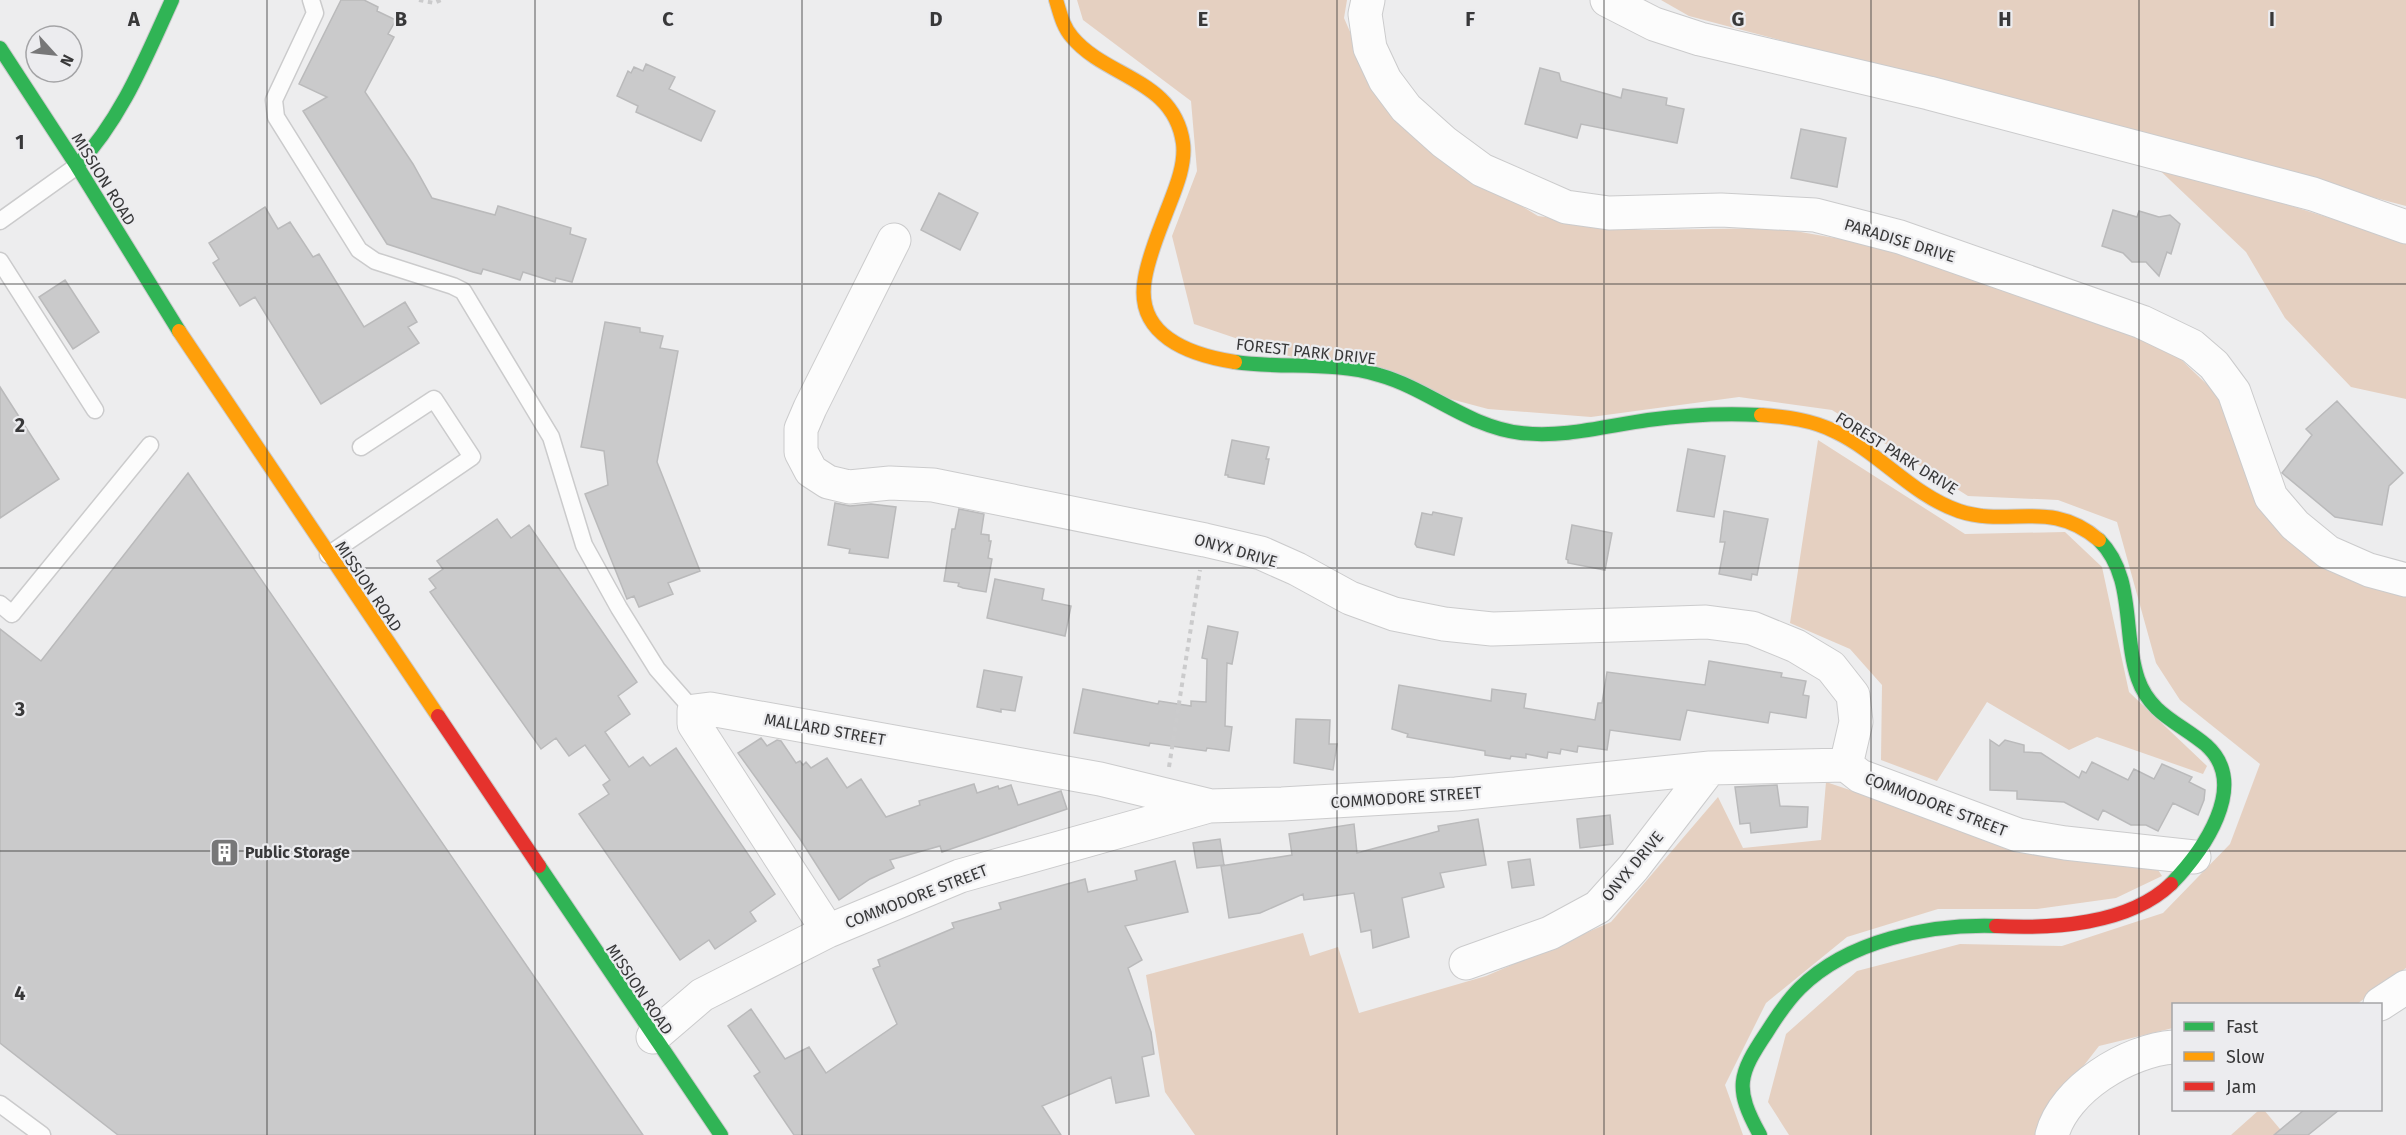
<svg xmlns="http://www.w3.org/2000/svg" width="2406" height="1135" font-family="'Fira Sans',sans-serif">
<rect width="100%" height="100%" fill="#ededee"/>
<path fill="#e5d0c1" d="M1077,0H1347L1344,18L1378,96L1453,165L1538,216L1642,230L1778,228L1886,247L2166,345L2223,400L2249,482L2284,537L2363,580L2406,592V968L2357,1004H2174L2173,1028L2099,1046L2050,1109L2044,1135H1789L1768,1102L1786,1034L1857,971L1960,944L2062,946L2163,913L2230,844L2260,764L2180,700L2156,663L2117,522L2058,500L1968,496L1832,410L1739,397L1591,417L1488,409L1285,355L1194,324L1172,236L1197,171L1191,101L1083,20Z
M1661,0H2406V206L1689,16Z
M2151,162L2406,242V399L2351,387L2285,318L2246,252Z
M1818,440L1965,534L2065,532L2102,567L2129,692L2207,766L2203,774L2097,737L2069,750L1987,702L1937,781L1881,760L1882,685L1850,649L1790,623Z
M1826,782L2014,845L2153,862L2162,876L2116,898L2037,909H1938L1847,937L1766,1003L1725,1085L1743,1135H1195L1165,1092L1146,975L1303,933L1310,956L1338,947L1359,1013L1486,976L1611,922L1718,797L1743,848L1821,840Z
M2259,1110H2264L2285,1135H2231Z"/>
<path fill="#cacacb" stroke="#bababb" stroke-width="1.5" d="M341,0H364L378,7L377,11L396,20L388,34L394,37L365,92L413,164L432,198L495,215L498,206L571,228L570,234L586,239L572,282L556,278L555,282L523,272L520,280L483,269L481,274L473,272L387,244L303,111L327,97L299,84Z
M646,64L675,77L669,89L715,111L701,141L636,112L638,106L617,96L628,71L631,73L634,67L643,71Z
M1540,68L1559,73L1561,81L1621,98L1623,89L1667,98L1666,105L1684,109L1677,143L1581,124L1577,138L1525,124Z
M1801,129L1846,138L1837,187L1791,178Z
M939,193L978,213L960,250L921,230Z
M265,207L278,229L290,222L313,257L319,254L364,327L405,302L417,322L408,327L419,343L321,404L255,297L240,306L213,263L219,259L209,243Z
M2113,210L2137,217L2139,211L2159,217L2170,215L2180,224L2171,254L2167,252L2159,276L2146,262H2132L2123,253L2102,246Z
M65,280L99,332L73,349L39,297Z
M605,322L640,328V332L663,336L660,348L678,351L657,462L700,571L668,583L673,594L639,607L634,596L627,599L585,494L608,485L604,451L581,447Z
M0,387L59,479L0,518Z
M2337,401L2403,473L2389,486L2382,525L2335,517L2282,473L2312,435L2306,429Z
M1232,440L1269,447L1266,459H1269L1264,484L1228,477V475H1225Z
M1688,449L1725,456L1714,517L1677,511Z
M188,473L643,1135H118L0,1043V629L41,661Z
M835,503L850,506L871,504L896,507L888,558L849,553L850,549L828,545Z
M959,509L984,514L981,534L989,535V541H991L988,558L992,559L986,592L963,588L958,586L959,583L944,581L952,529H955Z
M1724,511L1768,519L1757,575L1752,574L1751,580L1719,574L1725,542H1720Z
M1433,512L1462,518L1454,555L1417,547L1415,544L1422,513L1432,515Z
M497,519L511,538L529,525L637,682L618,696L630,714L605,732L629,767L643,757L650,766L676,748L775,894L750,912L756,921L715,949L709,940L680,960L579,814L609,794L603,785L610,780L585,745L569,756L556,738L541,749L430,592L436,588L429,579L443,569L437,561Z
M1572,525L1612,533L1605,570L1568,563V560L1566,559Z
M995,579L1044,589L1042,600L1071,606L1065,636L987,618Z
M1208,626L1238,632L1232,664L1227,663L1225,726L1232,727L1229,751L1207,748L1206,751L1150,743L1149,746L1074,733L1083,689L1158,704L1159,701L1191,706V701L1206,702L1207,659L1202,658Z
M1709,661L1782,673L1781,677L1806,681L1803,695L1809,696L1806,718L1770,712L1768,723L1687,710L1680,740L1610,730L1607,750L1578,746L1577,752L1561,749L1560,754L1548,752L1547,758L1526,754V758L1511,756L1510,759L1485,755V751L1407,737L1408,734L1392,729L1399,685L1491,701L1492,689L1526,694L1524,708L1595,720L1598,703H1602L1607,672L1705,685Z
M984,670L1022,677L1015,711L1001,709V712L977,707Z
M1296,719L1330,720L1329,744H1337L1333,770L1294,763Z
M761,738L767,746L777,740L781,741L796,763L800,761L803,765L806,762L811,768L827,758L847,788L861,779L886,817L920,805L919,801L974,784L977,793L998,786L999,789L1011,785L1018,805L1061,791L1067,809L942,852L940,846L890,860L894,868L870,879L839,900L800,839L738,753Z
M1990,740L1999,746L2005,740L2024,745V752L2041,753L2079,778L2082,771L2086,773L2092,762L2128,780L2134,769L2154,779L2162,764L2192,777L2189,782L2205,790L2204,800L2198,815L2173,803L2158,831L2146,825H2131L2103,810L2098,820L2064,802L2017,799V791L1990,790Z
M1777,785L1780,806L1808,807L1807,827L1751,833L1750,823L1740,824L1735,787Z
M1610,815L1613,844L1580,848L1577,819Z
M1478,819L1486,865L1440,873L1444,887L1402,898L1409,937L1373,948L1371,930L1361,932L1354,893L1304,900L1303,894L1260,913L1229,918L1221,866L1292,855L1289,834L1354,824L1357,853L1439,831L1438,826Z
M1220,839L1224,865L1197,868L1193,843Z
M1530,859L1534,885L1512,888L1508,862Z
M1175,861L1188,912L1125,926L1142,960L1128,968L1151,1032L1154,1054L1142,1057L1149,1096L1116,1103L1111,1077L1042,1106L1061,1135H794L754,1076L760,1072L728,1026L751,1009L785,1059L809,1047L826,1073L897,1024L873,969L880,966L878,960L954,928L952,923L1001,909L999,903L1085,879L1088,892L1137,880L1135,871Z
M2304,1110H2339L2308,1135H2274Z"/>
<g fill="none" stroke-linecap="round" stroke-linejoin="round">
<defs>
<path id="lane" d="M311,0L315,13L274,100L276,117L359,250L375,261L453,286L463,291L551,437L584,545L619,608L657,669L694,711
M0,221L77,166
M0,261L95,410
M328,555L472,457L434,399L361,447
M0,604L12,614L150,445
M0,1104L42,1135"/>
<path id="street" d="M1368,0L1365,14L1370,48L1385,80L1406,108L1444,142L1482,170L1566,207L1609,213L1721,210L1815,215L1900,237L2142,322L2192,346L2214,365L2234,392L2271,497L2295,525L2328,552L2369,570L2406,580
M1607,0L1654,24L1700,39L1929,93L2313,194L2406,227
M894,240L810,408L801,429V452L811,471L828,482L849,487L890,483L933,485L1205,540L1261,553L1297,569L1350,598L1394,614L1444,624L1492,629L1706,622L1752,628L1796,646L1831,667L1853,695L1856,722L1846,765
M828,931L694,724V711L710,709L1100,779L1207,805
M1466,963L1550,933L1598,907L1633,868L1710,768
M2380,1004L2406,987
M653,1037L702,995L828,931L960,876L1209,806L1282,804L1456,794L1710,768L1846,765L1860,776L2018,835L2065,843L2194,857
M2052,1135C2064,1089 2128,1050 2174,1047"/>
<path id="fast" d="M0,48L77,166L179,331
M77,166C122,118 145,59 172,0
M1235,362C1282,369 1333,361 1379,375C1429,389 1468,427 1521,433C1563,438 1606,426 1648,420C1685,415 1723,413 1761,415
M2099,540C2136,577 2122,633 2138,679C2150,714 2180,723 2206,745C2251,785 2202,852 2171,884
M539,866L721,1135
M1760,1135C1734,1088 1738,1075 1767,1032C1777,1016 1787,1001 1800,988C1849,940 1929,924 1996,926"/>
<path id="slow" d="M1056,0C1060,13 1063,27 1072,37C1106,78 1174,79 1183,143C1186,166 1174,192 1166,213C1158,234 1149,255 1145,278C1134,335 1189,355 1235,362
M179,331L438,716
M1761,415C1787,417 1813,420 1836,432C1880,453 1912,495 1959,511C2010,528 2050,498 2099,540"/>
<path id="jam" d="M438,716L539,866
M1996,926C2051,929 2128,925 2171,884"/>
</defs>
<use href="#lane" stroke="#cbcbcc" stroke-width="19"/>
<use href="#street" stroke="#cbcbcc" stroke-width="35"/>
<use href="#fast" stroke="#cbcbcc" stroke-width="16"/>
<use href="#slow" stroke="#cbcbcc" stroke-width="16"/>
<use href="#jam" stroke="#cbcbcc" stroke-width="16"/>
<path stroke="#cbcbcc" stroke-width="4" stroke-dasharray="4.5 4.5" stroke-linecap="butt" d="M419,0L434,3L441,0
M1169,767L1200,570"/>
<use href="#lane" stroke="#fcfcfc" stroke-width="16"/>
<use href="#street" stroke="#fcfcfc" stroke-width="33"/>
<use href="#fast" stroke="#30b455" stroke-width="14"/>
<use href="#slow" stroke="#ff9f0a" stroke-width="14"/>
<use href="#jam" stroke="#e5322d" stroke-width="14"/>
</g>
<path fill="none" stroke="#383839" stroke-width="1.5" stroke-opacity="0.55" d="M267,0V1135M535,0V1135M802,0V1135M1069,0V1135M1337,0V1135M1604,0V1135M1871,0V1135M2139,0V1135M0,284H2406M0,568H2406M0,851H2406"/>
<defs>
<symbol id="building-square" viewBox="-11 -11 22 22"><rect x="-9" y="-9" width="18" height="18" rx="4" fill="#777778" stroke="#ececef"/><path d="M-4-6H4V6H1V3H-1V6H-4ZM-2.5-4.3h1.7v1.8h-1.7ZM.8-4.3h1.7v1.8H.8ZM-2.5-1h1.7V.8h-1.7ZM.8-1h1.7V.8H.8Z" fill="#fff"/></symbol>
</defs>
<g fill-rule="evenodd">
<use href="#building-square" x="208" y="836" width="33" height="33"/>
</g>
<g text-anchor="middle" stroke-width="4.5" stroke-linejoin="round" paint-order="stroke">
<g font-size="16" fill="#383839" stroke="#ececef">
<text transform="translate(104 179) rotate(58)" y="6">MISSION ROAD</text>
<text transform="translate(1900 240) rotate(17)" y="6">PARADISE DRIVE</text>
<text transform="translate(1306 351) rotate(6)" y="6">FOREST PARK DRIVE</text>
<text transform="translate(1897 453) rotate(32)" y="6">FOREST PARK DRIVE</text>
<text transform="translate(1236 550) rotate(16)" y="6">ONYX DRIVE</text>
<text transform="translate(369 586) rotate(56)" y="6">MISSION ROAD</text>
<text transform="translate(825 729) rotate(10)" y="6">MALLARD STREET</text>
<text transform="translate(1406 797) rotate(-4)" y="6">COMMODORE STREET</text>
<text transform="translate(1936 804) rotate(21)" y="6">COMMODORE STREET</text>
<text transform="translate(1632 866) rotate(-50)" y="6">ONYX DRIVE</text>
<text transform="translate(916 896) rotate(-21)" y="6">COMMODORE STREET</text>
<text transform="translate(640 989) rotate(56)" y="6">MISSION ROAD</text>
</g>
<g font-size="16" font-weight="bold" fill="#383839" stroke="#ececef" text-anchor="start">
<text x="245" y="858">Public Storage</text>
</g>
</g>
<g font-size="20" text-anchor="middle" font-weight="bold" fill="#383839" stroke="#ececef" stroke-width="4.5" stroke-linejoin="round" paint-order="stroke">
<text x="134" y="26">A</text>
<text x="401" y="26">B</text>
<text x="668" y="26">C</text>
<text x="936" y="26">D</text>
<text x="1203" y="26">E</text>
<text x="1470" y="26">F</text>
<text x="1738" y="26">G</text>
<text x="2005" y="26">H</text>
<text x="2272" y="26">I</text>
<text x="20" y="149">1</text>
<text x="20" y="432">2</text>
<text x="20" y="716">3</text>
<text x="20" y="1000">4</text>
</g>
<rect x="2172" y="1003" width="210" height="108" fill="#ececef" stroke="#a4a4a6" stroke-width="1.5"/>
<rect x="2184" y="1022" width="30" height="9" fill="#30b455" stroke="#a4a4a6" stroke-width="1.5"/>
<text x="2226" y="1033" font-size="18" fill="#383839">Fast</text>
<rect x="2184" y="1052" width="30" height="9" fill="#ff9f0a" stroke="#a4a4a6" stroke-width="1.5"/>
<text x="2226" y="1063" font-size="18" fill="#383839">Slow</text>
<rect x="2184" y="1082" width="30" height="9" fill="#e5322d" stroke="#a4a4a6" stroke-width="1.5"/>
<text x="2226" y="1093" font-size="18" fill="#383839">Jam</text>
<g transform="translate(54 54) rotate(117)"><circle r="28" fill="#ececef" stroke="#a4a4a6" stroke-width="1.5"/>
<path d="M0-4.5L10 22L0 15L-10 22Z" fill="#777778"/>
<text y="-9" font-size="16" font-weight="bold" text-anchor="middle" fill="#383839">N</text>
</g>
</svg>
